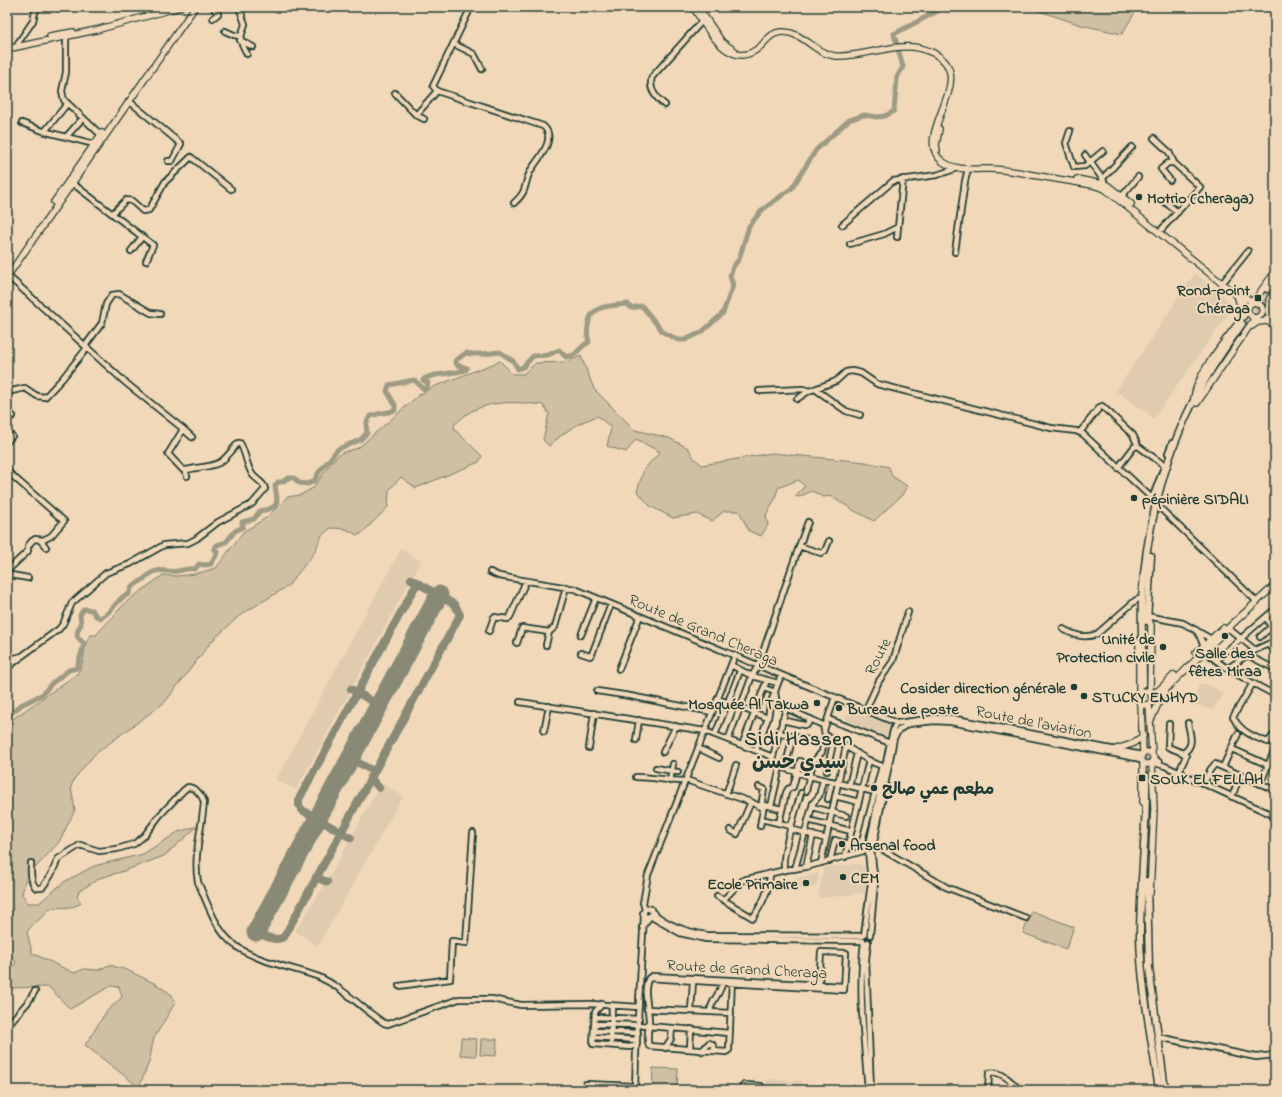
<svg xmlns="http://www.w3.org/2000/svg" width="1282" height="1097" font-family="'Indie Flower','Playpen Sans Arabic',sans-serif">
<rect width="100%" height="100%" fill="#f1d8b9"/>
<filter id="ink" filterUnits="userSpaceOnUse"><feTurbulence type="fractalNoise" baseFrequency=".025" numOctaves="2"/><feDisplacementMap in="SourceGraphic" scale="8" xChannelSelector="R" yChannelSelector="G"/><feConvolveMatrix kernelMatrix="1 2 1 2 8 2 1 2 1" color-interpolation-filters="sRGB"/></filter>
<g filter="url(#ink)">
<path fill="#dfcbae" d="M1195,273L1234,306L1154,418L1116,391Z
M401,549L421,561L296,790L276,780Z
M1204,683L1224,694L1212,710L1193,704L1199,685Z
M851,706L892,723L887,742L843,724Z
M381,783L403,796L318,946L295,931L327,882Z
M860,864L864,866L865,893L820,898L818,896L824,867Z
M819,873L816,887L798,889L794,888L796,879Z
M766,1079L802,1081V1090H766Z"/>
<path fill="#cfbfa3" stroke="#777e6c" d="M1027,7H1138L1122,34L1081,25Z
M581,356L594,389L635,430L669,438L688,448L694,458L702,465L772,453L865,462L889,467L892,476L907,486L902,495L874,521L853,510L831,496L823,497L812,491L798,497L795,496L805,486L798,480L778,488L775,499L766,515L768,525L761,536L749,531L739,511H724L712,521L697,514L673,518L650,506L637,491L644,469L660,452L636,439L626,452L607,446L611,428L598,416C579,422 564,432 549,446L543,440L549,414L543,405C520,402 496,400 474,410C467,413 460,420 454,425L455,430L482,456L479,462L416,488L401,477L389,490L388,507L361,534L357,535L346,529L331,528L322,535L314,553L288,586L239,616L211,642L165,702L95,754L74,779L71,787L75,810L59,842L26,878L22,894L28,903H39L64,882L94,866L143,854L178,832L198,826L164,856L124,871L100,878L79,891L77,896L81,903C72,910 58,906 48,909C42,920 34,921 27,932L32,953L74,973L84,969L98,970L109,965L127,970L156,984L172,995L175,1003L154,1038L149,1062L139,1087L85,1045L106,1012L122,997L119,987L111,986L70,1009L49,987L7,988V978L16,962L7,951V723L77,674C86,663 82,647 90,635H96L126,602L163,575L177,576L195,574L216,568L243,532L266,518L287,497L300,495L313,488L332,461L341,453L358,448L420,394L433,387L500,361L513,374H523L536,363L565,362Z
M1032,911L1074,927L1066,949L1023,933Z
M461,1038L477,1039L476,1056L460,1055Z
M481,1039H497L496,1056L480,1055Z
M653,1068L678,1069L677,1090H652Z"/>
<g fill="none" stroke-linecap="round" stroke-linejoin="round">
<path stroke="#9e9b84" stroke-width="5" d="M7,717L21,705L43,694L51,684L69,670L77,668L84,644L77,636L78,629L81,625L80,615L84,609L92,610L96,616L100,618C113,613 117,597 129,594L132,586C140,583 143,579 150,574C159,567 169,573 177,571C184,570 187,568 195,569L199,564L205,565L211,564L218,552L214,549L217,545L226,542L235,531L243,527L242,522L254,519L260,511C280,508 278,503 275,486L278,482H282L288,478H294L299,483L308,484L314,481L319,472L338,449L360,440L367,433C363,409 381,416 395,410V405L387,391L389,385L414,380L424,389L427,388L428,383L423,380C430,373 454,374 466,370L467,368L457,365L455,361L466,353C476,356 489,353 500,352L513,361L518,369L523,367L533,356L548,355L559,350L566,357L574,355L584,345L589,342C587,336 587,332 588,326C590,304 610,306 628,304L631,308L642,306L663,332L678,340H685L702,332L723,313L733,285L730,276L733,267L739,259L749,226L762,210L792,188L816,150L849,120L864,115L877,117L885,116L894,111L897,77L903,67L894,34L945,7"/>
<path stroke="#888a76" stroke-width="8" d="M351,689L379,705
M350,758L373,771
M370,777L379,788
M351,838L302,810L299,805V799L417,583
M316,877L327,882
M256,932C265,936 274,942 284,937L460,615L455,605L411,579"/>
<path stroke="#888a76" stroke-width="19" d="M256,932L439,595"/>
<path stroke="#c7b99e" stroke-width="6" stroke-dasharray="6 3" stroke-linecap="butt" d="M1245,326L1271,290
M1143,684L1144,711
M1147,716L1148,753
M1145,748L1146,776"/>
<defs>
<path id="minor" d="M239,7L245,24L240,40L247,54
M471,7L433,86L437,91L543,126C558,138 538,159 531,170C523,184 529,190 514,203
M213,18L218,14L213,7
M225,31L234,35L240,36
M66,37V72L62,91L64,100L101,135
M240,40L253,47
M18,43L33,21L35,12L39,7
M454,44L474,54L482,69
M395,93L416,115
M129,101L181,144L172,161H168
M665,105C657,99 648,89 652,77L702,21
M424,119L416,115L437,91
M22,123L43,131L94,144
M45,131L67,104
M1070,131L1066,143L1074,167L1085,166L1103,151
M66,137L82,119
M1154,138L1169,152L1174,163L1200,187L1162,229
M1085,155L1104,181
M1102,179L1132,147
M1170,180L1161,169L1168,163H1174
M72,183L153,245L146,261
M1122,196L1138,177
M1166,203L1178,212
M113,213L126,200L132,201L143,211L149,210L165,182L191,157L231,189
M842,225L893,181L937,175L958,168
M897,237L903,179
M850,244L884,234L898,227
M131,251L142,237
M955,252L965,181L968,169
M1224,281L1248,251
M85,346L102,323L106,304L112,295L119,294L151,313L160,314
M815,389L846,411L860,415
M759,391L803,389L809,391
M7,392L25,388L37,396L45,397L62,379L87,348
M797,399L809,391L836,381L846,372L852,371L861,373L877,384L1051,428L1076,431L1083,434L1157,503
M7,412L13,416
M182,428L192,437
M1080,432L1100,407L1102,406L1133,435L1138,446
M7,442L12,436
M1168,453L1172,443
M1118,468L1134,447L1138,446L1164,465
M185,470L187,476
M7,471L64,521L51,536L43,540L35,539L32,541L28,546V551L7,571
M1152,499L1165,464
M1159,507L1254,599
M40,540L46,547
M799,546L821,553L825,551L829,541
M7,572L11,575L28,578
M490,572L499,576L575,589L899,724
M1147,616L1183,623L1213,640
M1228,628L1255,650
M1063,629C1074,635 1084,639 1097,634L1136,600L1143,598
M1196,630C1202,637 1201,642 1205,649C1213,664 1259,686 1275,695
M489,631L494,617L508,619L510,617L526,581
M581,635L596,598
M1260,637L1271,627L1266,617
M517,643L522,628L549,632L555,627L566,587
M546,645L549,632
M1268,645L1275,649
M581,653L590,656L592,654L611,604
M1247,655L1275,669
M7,660L22,656L59,629L63,624L72,603L106,573L130,564L164,545L188,543L196,539L218,522L252,504L265,489C264,482 256,480 252,474C246,464 246,453 240,443H238C222,463 222,465 196,468C191,469 188,470 183,470L168,454L182,431V428L126,383L8,276
M1216,660L1275,609
M731,665L752,676L778,683
M7,668L20,658
M1228,668L1255,650L1275,641
M619,669L640,616
M1253,683L1233,717C1240,731 1253,737 1268,742L1275,733
M764,688L775,692L777,704L823,725L825,735C846,743 864,762 886,767
M597,691L630,696L712,712
M718,699L768,718
M520,702L705,731L773,757
M770,705L781,675
M786,708L771,764L809,776L883,794
M866,709L879,681L893,661L908,612
M828,719L890,743
M782,720L804,725H807L811,719
M1169,724L1168,747L1183,753L1186,756L1179,772
M824,730L835,697
M544,731L549,706
M779,733L823,744
M715,735L740,671
M636,740L639,720
M728,740L752,676L758,666C775,618 790,570 808,522
M742,745L767,680
M589,748L594,713
M698,748L719,758
M1232,749L1268,765
M756,750L768,718L770,705L777,704
M663,752L676,726
M1183,753C1195,746 1190,735 1188,723
M1153,757L1160,763
M1152,762L1165,766L1275,816
M1223,767L1238,734
M656,768L678,772
M785,768L793,736
M827,771L834,739
M636,777C653,777 668,781 685,781
M686,780L751,802L761,807L764,789L759,787
M670,781L673,764
M1204,784L1210,770L1215,764L1275,790
M1260,784L1275,749
M849,786L857,753
M806,791L813,762L822,752L825,735
M801,793C797,807 779,860 785,870L806,867L871,849
M726,794L736,765
M835,796L859,802
M1232,797L1240,775
M828,799L832,781
M771,806L780,767
M812,807L846,816
M761,819L791,826
M808,820L851,831
M779,823L786,793L788,789L793,787L800,761
M760,826L764,805L782,809
M791,829L826,839
M730,830L737,834L751,802
M873,844L946,887L1026,918
M859,852L882,766
M845,857L869,760
M830,861L835,840L848,844
M31,863C31,872 30,881 36,888H42L51,875L58,859L80,845L99,851L117,849L134,844L144,836L160,815L184,790L188,787C196,788 202,795 204,802C202,828 193,856 198,882C206,900 214,924 227,938C249,962 291,966 319,977C344,988 361,1008 384,1023L388,1024L459,999H492L521,1005L591,1004L639,1007
M821,863L846,746
M806,867L813,835
M795,869L813,803L819,796L823,780
M717,896L753,918C762,904 769,891 770,875
M723,900L743,880L785,870
M645,909L643,903L648,875L735,655
M652,912C667,925 687,932 707,935L863,936
M650,916L680,933L706,939L863,941
M642,927L652,914L651,909L646,908L643,913L644,916L649,917
M864,935L871,883L868,850L890,743L894,727L898,723L934,718H951L1142,755
M870,935L875,882L871,849L875,838L894,738L899,730L908,724L934,721L951,722L1141,759
M864,942C858,990 864,1041 868,1090
M868,942L866,959L871,1090
M649,978L844,990L846,953L821,952L819,985
M649,978C642,989 649,1009 649,1021C649,1029 646,1039 649,1046L726,1052L729,1050L732,980
M649,978L652,976L844,986
M399,986L450,979L452,941L466,943L473,833
M602,1004L595,1012L593,1044L631,1047L637,1043
M647,1009L731,1013
M691,1011L693,982
M710,1012C711,1000 720,995 722,984
M595,1017L639,1019
M595,1024L638,1025L729,1033
M7,1026L28,1002L35,991
M594,1031L638,1033
M594,1037L637,1040
M1158,1037L1256,1057L1275,1055
M611,1041L612,1005
M665,1048L671,1039L672,1028
M690,1049L691,1029
M702,1051L709,1043L712,1044L716,1051
M586,1084L635,1086
M635,1090L636,1053L644,915
M742,1090L744,1085L761,1086L762,1090
M988,1090L989,1073C1001,1070 1012,1082 1020,1090"/>
<path id="major" d="M693,7C708,29 731,75 762,45C768,38 774,31 784,32C804,33 816,54 835,56C861,58 895,42 919,48C994,67 907,133 942,161C954,171 974,169 988,169C1006,169 1022,173 1039,176C1057,179 1075,182 1093,185L1105,189L1240,298L1247,308
M698,7L722,42L735,51
M50,36L73,32
M7,49L96,30L180,7
M937,150L936,145L939,129
M1077,179L1107,185L1131,204
M54,202L102,133
M7,277L195,7
M1239,294L1253,302
M1238,299L1242,308L1243,317
M1269,300L1275,292
M1247,311L1253,318C1265,318 1266,303 1253,302
M1266,320L1275,326
M1270,320L1268,310L1270,298
M1252,326L1258,322L1268,321
M1194,398C1198,369 1231,335 1247,311L1249,305L1253,302L1275,272
M1197,403L1255,318
M1147,617L1151,625L1150,693
M1139,641V695
M1196,653L1223,628
M1138 698a7 7 0 1 1 14 0a7 7 0 1 1-14 0Z
M1151,694L1159,690L1174,675
M1152,701L1157,698L1228,628L1275,585
M1141,704L1143,754
M1149,704L1152,754
M1151,720L1162,695
M1113,750L1132,744L1143,736
M1141 758a6 6 0 1 1 12 0a6 6 0 1 1-12 0Z
M1143,762V802
M1150,893L1154,809L1152,762"/>
<path id="highway" d="M1267,289L1275,279
M1147,621L1151,556
M1143,684C1143,656 1141,627 1142,599C1146,524 1167,445 1205,380C1216,360 1229,342 1242,324
M1146,776C1147,830 1140,883 1140,937C1141,988 1152,1040 1159,1090
M1147,881L1149,968L1165,1090"/>
</defs>
<use href="#minor" stroke="#1f3d34" stroke-width="8"/>
<use href="#major" stroke="#1f3d34" stroke-width="8"/>
<use href="#highway" stroke="#1f3d34" stroke-width="9"/>
<use href="#minor" stroke="#f1d8b9" stroke-width="4.5"/>
<use href="#major" stroke="#f1d8b9" stroke-width="5.5"/>
<use href="#highway" stroke="#f1d8b9" stroke-width="6"/>
</g>
</g>
<g fill="#1f3d34" stroke="#f1d8b9" stroke-width="1.5">
<circle cx="1139" cy="197" r="4"/>
<rect x="1254" y="294" width="8" height="8" rx="2"/>
<circle cx="1134" cy="498" r="4"/>
<circle cx="1225" cy="636" r="4"/>
<circle cx="1163" cy="647" r="4"/>
<circle cx="1074" cy="687" r="4"/>
<circle cx="1084" cy="696" r="4"/>
<circle cx="817" cy="703" r="4"/>
<circle cx="839" cy="708" r="4"/>
<rect x="1138" y="774" width="8" height="8" rx="2"/>
<circle cx="874" cy="788" r="4"/>
<circle cx="842" cy="844" r="4"/>
<circle cx="843" cy="877" r="4"/>
<circle cx="806" cy="883" r="4"/>
</g>
<g text-anchor="middle" stroke-width="4" stroke-linejoin="round" paint-order="stroke">
<g font-size="16" font-weight="bold" fill="#1f3d34" stroke="#f1d8b9" text-anchor="start">
<text x="1147" y="203">Motrio (cheraga)</text>
<text x="1250" y="295" text-anchor="end">Rond-point<tspan x="1250" dy="18">Chéraga</tspan></text>
<text x="1142" y="504">pépinière SIDALI</text>
<text x="1155" y="644" text-anchor="end">Unité de<tspan x="1155" dy="18">Protection civile</tspan></text>
<text x="1225" y="658" text-anchor="middle">Salle des<tspan x="1225" dy="18">fêtes Miraa</tspan></text>
<text x="1066" y="693" text-anchor="end">Cosider direction générale</text>
<text x="1092" y="702">STUCKY ENHYD</text>
<text x="809" y="709" text-anchor="end">Mosquée Al Takwa</text>
<text x="847" y="714">Bureau de poste</text>
<text x="1150" y="784">SOUK EL FELLAH</text>
<text x="882" y="794">مطعم عمي صالح</text>
<text x="850" y="850">Arsenal food</text>
<text x="851" y="883">CEM</text>
<text x="798" y="889" text-anchor="end">Ecole Primaire</text>
</g>
<g font-size="16" fill="#1f3d34" stroke="#f1d8b9">
<text transform="translate(704 629) rotate(23)" y="6">Route de Grand Cheraga</text>
<text transform="translate(877 656) rotate(-63)" y="6">Route</text>
<text transform="translate(1034 721) rotate(11)" y="6">Route de l'aviation</text>
<text transform="translate(747 968) rotate(3)" y="6">Route de Grand Cheraga</text>
</g>
<g font-size="20" font-weight="bold" letter-spacing="1" fill="#1f3d34" stroke="#f1d8b9">
<text x="799" y="745">Sidi Hassen<tspan x="799" dy="23">سيدي حسن</tspan></text>
</g>
</g>
<rect width="1282" height="1097" fill="none" stroke="#f1d8b9" stroke-width="24"/>
<rect x="12" y="12" width="1258" height="1073" fill="none" stroke="#1f3d34" stroke-width="1.5" filter="url(#ink)"/>
</svg>
